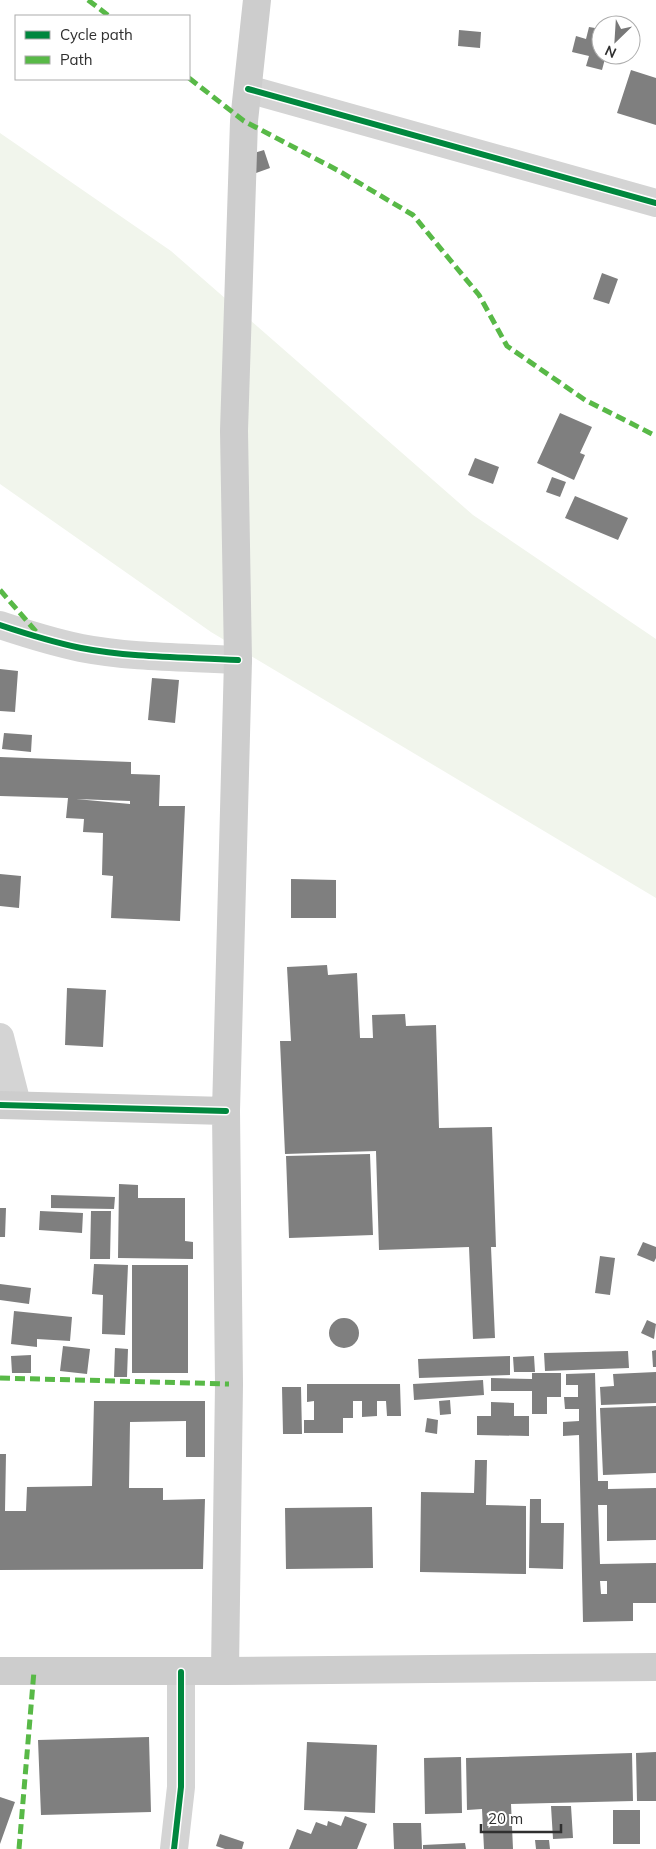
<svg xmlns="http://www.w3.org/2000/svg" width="656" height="1849" font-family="Mulish,sans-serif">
<rect width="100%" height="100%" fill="#fff"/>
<path fill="#f1f5ec" d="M0,133L171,251L473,515L656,639V898L211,632L0,484Z"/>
<path fill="#7f7f7f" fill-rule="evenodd" d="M589,27L601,29V55H606L602,70L586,66L589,56L572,52L576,36L586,39Z
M459,30L481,32L480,48L458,46Z
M631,70L656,78V125L617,113Z
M264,150L270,168L253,174L247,155Z
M602,273L618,279L609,304L593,299Z
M560,413L592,427L580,453L585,455L574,480L537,463Z
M475,458L499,467L493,484L468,475Z
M552,477L566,482L560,497L546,492Z
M575,496L628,518L618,540L565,518Z
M0,669L18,671L15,712L0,711Z
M152,678L179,680L175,723L148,720Z
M4,733L32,735L31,752L2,749Z
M0,757L131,762V774L160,775L159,806H185L180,921L111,918L113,876L102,875L103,833L83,832L84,819L66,818L68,798L0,796ZM76,799L130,801V804Z
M0,874L21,876L19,908L0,906Z
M291,879L336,880V918H291Z
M327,965L328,975L357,973L360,1038H373L372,1015L405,1014L406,1026L436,1025L439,1128L492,1127L496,1247H491L495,1338L473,1339L469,1247L379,1250L376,1151L285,1154L280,1041H291L287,967Z
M67,988L106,990L103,1047L65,1045Z
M370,1154L373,1235L289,1238L286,1156Z
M119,1184L138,1185V1198H185V1241L193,1242V1259L118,1258Z
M51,1195L115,1197L114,1209L51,1208Z
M0,1208H6L5,1237H0Z
M40,1211L83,1213L82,1233L39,1230Z
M91,1211H111L110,1259H90Z
M643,1242L656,1247V1258L654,1262L637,1255Z
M600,1256L615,1258L610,1295L595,1293Z
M94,1264L128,1265L125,1335L102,1334L103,1295L92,1294Z
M132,1265H188V1373H132Z
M0,1284L31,1288L29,1304L0,1300Z
M14,1311L72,1317L70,1341L37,1339V1347L11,1344Z
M329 1333a15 15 0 1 1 30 0a15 15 0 1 1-30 0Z
M647,1320L656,1324L654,1339L641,1333Z
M63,1346L90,1349L87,1374L60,1371Z
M115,1348L128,1349L127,1377H114Z
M656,1350V1367H653L652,1351Z
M628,1351L629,1368L545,1371L544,1353Z
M31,1355V1373H12L11,1356Z
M510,1356V1375L419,1378L418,1359Z
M534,1356L535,1372H514L513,1357Z
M656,1372V1403L601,1405L600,1387L614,1386L613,1374Z
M532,1373H561V1397H547V1414H532V1391H491V1378L532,1379Z
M595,1373L598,1481H608V1489L656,1488V1540L607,1541V1505H598L600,1564L656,1563V1603H633V1621L583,1622L579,1435L563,1436V1422L579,1421V1409H565L564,1397H578V1385H566V1374ZM600,1581H607V1594H601Z
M483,1380L484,1395L414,1400L413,1384Z
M307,1384H400L401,1416H387L386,1401H377V1416L362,1417V1401H353V1418H343V1433H304V1420H314V1401L307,1402Z
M282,1387H301L302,1434H283Z
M450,1400L451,1414L440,1415L439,1401Z
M94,1401H205V1457H186V1421L130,1422L129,1488H163V1500L205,1499L203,1569L0,1570V1454H6L5,1511H26L27,1487L92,1486Z
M491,1402L514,1403V1416H529V1436L477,1435V1416H491Z
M656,1406V1473L603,1475L600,1408Z
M427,1418L438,1420L437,1434L425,1432Z
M475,1460H487L486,1505L526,1506V1574L420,1572L421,1492L474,1493Z
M530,1499H541V1523H564L563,1569L529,1568Z
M372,1507L373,1568L286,1569L285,1508Z
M149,1737L151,1812L41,1815L38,1740Z
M307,1742L377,1745L375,1813L304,1810Z
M656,1752V1801H637L636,1753Z
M632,1753L633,1801L511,1804L513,1849H484L482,1809L467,1810L466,1758Z
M461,1757L462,1813L425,1814L424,1758Z
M0,1797L15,1802L0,1844Z
M551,1806H571L573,1838L553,1839Z
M613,1810H640V1844H613Z
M345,1816L367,1824L357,1849H289L297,1829L311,1834L316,1822L327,1826L328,1821L341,1826Z
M393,1823H421L422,1849H394Z
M220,1834L244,1842L242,1849H225L216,1846Z
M535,1840H549L550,1849H536Z
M465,1843L466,1849H423V1845Z"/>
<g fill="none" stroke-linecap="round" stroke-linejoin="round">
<path stroke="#d4d4d4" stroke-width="28" d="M248,89L656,203
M0,625C27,634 53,642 81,648C133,658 186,657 238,660
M0,1037L17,1104
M174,1849L181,1787V1672"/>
<path stroke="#cdcdcd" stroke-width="28" d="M0,1105L226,1111
M0,1671H225L656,1667
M225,1671L229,1384L226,1111L238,660L234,431L244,121L257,0"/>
<path stroke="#58b947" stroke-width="5" stroke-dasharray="10 5" stroke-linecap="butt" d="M88,0L109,16
M189,78L244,121L339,171L413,215L479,295L507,346L585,400L656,436
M0,590L39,635
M0,1378L229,1384
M19,1849L34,1671"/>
<defs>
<path id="cycleway" d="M248,89L656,203
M0,625C27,634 53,642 81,648C133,658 186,657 238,660
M0,1105L226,1111
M174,1849L181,1787V1672"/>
</defs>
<use href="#cycleway" stroke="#fff" stroke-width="9"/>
<use href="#cycleway" stroke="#00873e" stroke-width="6"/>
</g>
<rect x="15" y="15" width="175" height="65" fill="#ffffff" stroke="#acacac"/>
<rect x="25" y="31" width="25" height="8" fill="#00873e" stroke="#acacac"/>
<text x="60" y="40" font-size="15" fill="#2f2f2f">Cycle path</text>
<rect x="25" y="56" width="25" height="8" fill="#58b947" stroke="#acacac"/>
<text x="60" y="65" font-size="15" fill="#2f2f2f">Path</text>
<g transform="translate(616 40) rotate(205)"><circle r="24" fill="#ffffff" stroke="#acacac"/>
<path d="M0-4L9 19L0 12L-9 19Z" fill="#787878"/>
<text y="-8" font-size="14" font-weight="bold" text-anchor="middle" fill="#2f2f2f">N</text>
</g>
<path d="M481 1824v8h80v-8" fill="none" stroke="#2f2f2f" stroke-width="2.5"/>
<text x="488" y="1824" font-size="15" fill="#2f2f2f" stroke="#ffffff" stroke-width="4" paint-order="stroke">20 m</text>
</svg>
